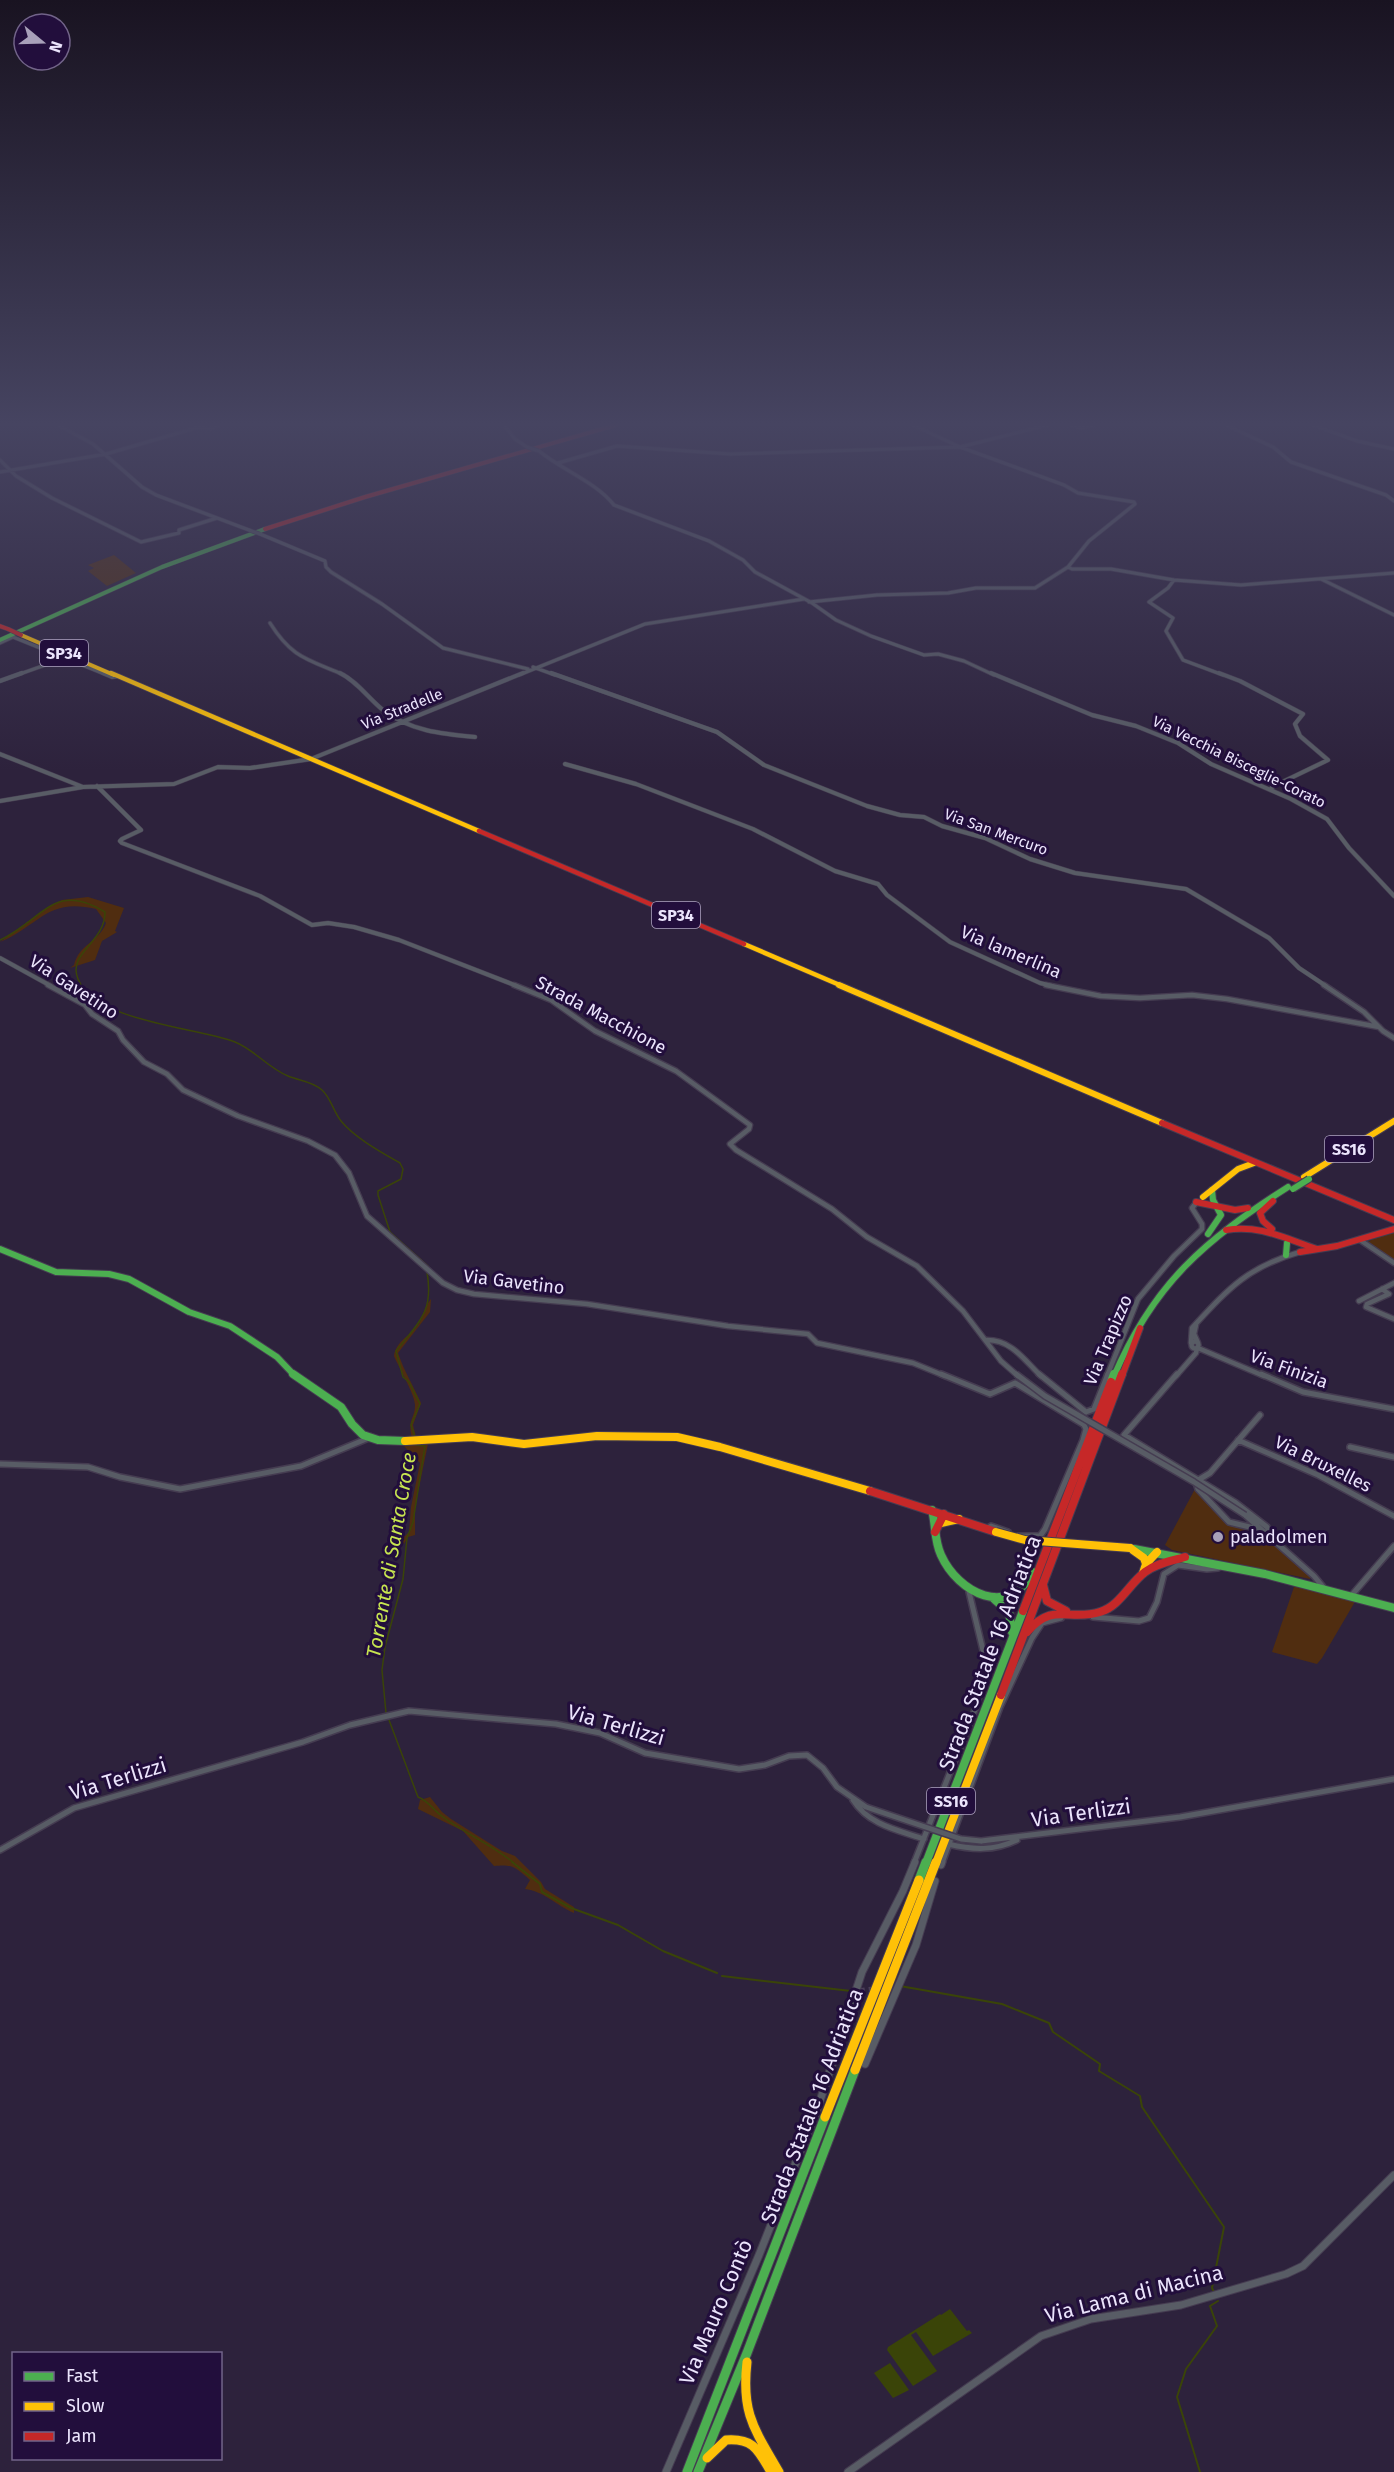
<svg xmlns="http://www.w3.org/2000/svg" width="1394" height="2472" font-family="'Fira Sans',sans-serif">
<rect width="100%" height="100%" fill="#2d223c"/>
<path fill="#502d10" d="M114,555L136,573L107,586L88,571L94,568L88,565Z
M88,897L124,908L115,931L117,932L102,941L95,960L70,968L74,965C79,944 100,941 106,923L96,909C47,897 39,926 0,942L48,907L62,900Z
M1390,1231L1394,1233V1260L1367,1242Z
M431,1299L430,1312L398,1353C404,1371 413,1385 421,1403L413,1425L417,1441L412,1438C407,1419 415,1419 415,1405C415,1395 399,1368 394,1356C396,1341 410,1336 418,1325C423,1317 424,1307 431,1299Z
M409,1444H428L415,1507V1535L408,1537L404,1544L396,1537L405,1536L409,1532L411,1507L420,1463L403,1445Z
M1195,1489L1233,1526L1252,1528L1262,1534L1311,1576L1310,1579L1172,1550L1165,1545Z
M1295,1584L1356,1600L1322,1658L1317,1664L1272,1652Z
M430,1797L442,1812L451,1819L502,1851L515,1856L541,1882L545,1889L574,1907V1913C556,1905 543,1891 525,1889L530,1880C515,1867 513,1864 494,1866L463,1831L418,1809L420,1800Z"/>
<path fill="#3a4408" d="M950,2309L967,2331L969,2330L972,2333L933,2356L916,2332L911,2335L937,2371L913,2386L887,2350L888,2347L940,2314L941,2315Z
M890,2363L909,2390L893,2398L874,2373Z"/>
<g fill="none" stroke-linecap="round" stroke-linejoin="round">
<path stroke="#3a4408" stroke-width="1.5" d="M0,940C42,921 54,880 105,912C105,943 67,953 78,979C96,1022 195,1027 235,1042C255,1050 268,1068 288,1076C300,1081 312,1081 322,1090C331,1098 333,1111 341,1121C355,1138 381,1152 400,1163L403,1169L401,1179L378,1191V1195L390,1232L428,1266
M415,1437L411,1425L420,1404L409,1382L403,1377L396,1351C419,1322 434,1312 427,1272
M386,1713L382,1670L385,1647L403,1579L407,1538L413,1522L425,1446L416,1445
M389,1720L418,1797C430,1802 433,1810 443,1817C466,1834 492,1845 514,1863"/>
<path stroke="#3a4408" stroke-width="2" d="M512,1862L540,1884L542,1892L571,1908L618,1925L663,1951L717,1973
M722,1976L851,1991
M900,1986L1002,2004L1049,2023L1053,2032L1100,2064L1099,2071L1140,2096L1142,2107L1224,2227L1212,2288L1214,2292
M1200,2472L1177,2397L1186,2369L1217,2326L1210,2306L1218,2301"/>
<path stroke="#4a3f59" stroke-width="7" stroke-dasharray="7 4" stroke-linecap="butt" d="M858,1992L873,1990"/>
<defs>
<path id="street-far4" d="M58,425L93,444L142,487L156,495L249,530
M504,425L515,439L527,447
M913,425L960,447L1064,485L1078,493L1134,502L1135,504L1089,541L1068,567L1072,569H1111L1174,580L1241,585L1394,573
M1072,425L1080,428L1095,425
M1226,425L1273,447L1291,462L1386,495L1394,501
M1313,425L1357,441L1394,449
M539,451C562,470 596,482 614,505L709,541L743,560L755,572L812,603L836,620L871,636L924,655L938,654L964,661L994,675
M0,460L16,476L52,498L141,542L179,533V530L217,518
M560,464L558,463L617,446L730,454L960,447L1048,425
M0,472L106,454L199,427L211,429L219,425
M260,534L325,561L326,567L331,572L382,604L443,648L528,669
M1321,579L1394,615
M1174,580L1168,588L1149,602L1173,618L1166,631L1183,660L1223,675
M809,602L877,595L948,593L976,588H1035L1068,567
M270,623C292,658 307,659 344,675
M0,643L13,637L107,675
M533,667L555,675
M17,675L65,658
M519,675L645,624L804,599"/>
<path id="street-far3" d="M103,673L112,677L118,676
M340,673C358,682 368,698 383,710C410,731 442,734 475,737
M551,673L717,732L764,765L867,806L900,815L924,817L942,826L985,838L1030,859L1075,873L1186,889L1269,938L1299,968L1326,986
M991,673L1092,715L1136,726L1178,743L1211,764L1291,799L1327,819L1349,848L1394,896
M1219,673L1240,681L1303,714L1295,724L1300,736L1328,760L1272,787L1271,790
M0,681L22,673
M0,754L83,787
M565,764L636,784L753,829L835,871L878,884L887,895L950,942L1040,983L1052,986
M97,786L141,830L122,839L120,841L122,843L260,896L312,925L328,923L354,927L399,940L517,986
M0,801L83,787L174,784L218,767L250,768L311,759L523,673
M0,958L51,986"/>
<path id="street-far2" d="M48,985L85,1005L92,1014L118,1031L123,1040L144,1062L167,1074L183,1090L238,1116L308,1141L335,1155L349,1173L367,1216L443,1283L457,1290L474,1294L587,1304L728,1326L808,1334L817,1343L913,1363L945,1376
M514,985L551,1000L595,1031L676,1071L750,1125L749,1129L730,1144L736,1150L832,1209L867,1237L917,1266L963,1311L1001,1361
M1046,985L1101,996L1140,998L1192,995L1227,999L1379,1027
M1324,985L1364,1012L1383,1031L1394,1038
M1360,1240L1394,1263
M1382,1289L1389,1294L1367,1304L1366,1307L1394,1319
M1359,1301L1394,1283
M1196,1325L1194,1334L1198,1343
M987,1340C1012,1340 1024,1360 1041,1376
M1191.5 1345a3.5 3.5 0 1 1 7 0a3.5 3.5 0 1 1-7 0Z
M1191,1343L1192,1328C1228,1289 1247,1267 1300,1252
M1198,1348L1264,1376
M1107,1376L1138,1299L1174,1256L1202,1229V1224L1192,1208L1196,1203
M1176,1376L1196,1353L1197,1348"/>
<path id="street-far1" d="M941,1374L990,1394L1015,1383L1083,1424
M1039,1374L1086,1412
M1177,1374L1124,1435L1236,1503L1267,1527L1273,1539
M1261,1374L1303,1392L1394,1409
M1086,1412L1094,1409L1108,1374
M1238,1440L1318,1475L1394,1516
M1350,1447L1394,1457
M0,1464L88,1467L120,1477L180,1489L301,1466L371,1437
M1200,1479L1210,1473L1260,1415
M1196,1483L1198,1489L1229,1522L1258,1529
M1245,1515L1314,1576L1324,1588
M988,1528L991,1526L1008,1532
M1019,1536H1040L1045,1529L1083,1440L1086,1429L1083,1423
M1351,1596L1394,1546
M1093,1617L1139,1621L1149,1618L1157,1602L1164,1574L1178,1565L1207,1569L1218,1568
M853,1800C869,1825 897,1830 924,1839
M981,1841L1180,1817L1394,1779
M948,1844C973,1850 994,1851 1017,1840
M0,1850L74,1808L303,1742L350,1725L409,1711L556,1724L600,1733L645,1753L739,1769L765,1765L789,1756L807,1755L823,1768L837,1787L866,1807
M914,1863L976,1707L987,1667L969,1592
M942,1863L1000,1707L1032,1638L1042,1623L1061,1618"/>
<path id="street" d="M941,1865L942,1862
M865,2064L916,1945L935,1881
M666,2472L759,2255L819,2104L862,1972L903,1891L915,1862
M848,2472L1041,2336L1091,2319L1181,2305L1286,2274L1303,2266L1394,2175"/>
<path id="fast-far3" d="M0,640L162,567L265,529"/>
<path id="fast-far2" d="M1208,1234L1221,1215L1213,1200L1212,1190
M0,1249L56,1272L109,1274L129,1279L189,1312L230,1326L277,1357L295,1376
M1286,1255L1287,1243
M1114,1376C1154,1283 1205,1240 1288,1187"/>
<path id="fast-far1" d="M293,1374L341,1407L352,1424L363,1435L378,1440L405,1441
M1111,1382L1114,1374
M932,1510C936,1525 934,1540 941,1555C958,1593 1009,1619 1033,1572
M1134,1549L1265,1574L1394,1608
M994,1599L1009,1612L1012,1632
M926,1863L1023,1611"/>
<path id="fast" d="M919,1880L926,1862
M687,2472L825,2117
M698,2472L747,2353L855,2070"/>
<path id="slow-far4" d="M21,635L114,675"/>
<path id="slow-far3" d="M111,673L479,831
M744,944L842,986"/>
<path id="slow-far2" d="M839,985L1162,1123
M1304,1177L1394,1121
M1203,1197L1238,1169L1254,1163"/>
<path id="slow-far1" d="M405,1441L472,1437L524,1444L597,1436L677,1437L720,1447L870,1491
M941,1523L959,1519
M1130,1548L1144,1558L1146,1564
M1143,1573L1146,1564L1157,1552
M936,1863L1001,1695"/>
<path id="slow" d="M855,2070L936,1862
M825,2117L919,1880
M747,2362C741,2414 755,2430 779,2472
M707,2458L726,2440C754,2438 758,2450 771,2472"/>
<path id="jam-far3" d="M265,529L365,497L616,425
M0,626L8,629"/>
<path id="jam-far2" d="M479,831L744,944"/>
<path id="jam-far1" d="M1162,1123L1394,1220
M1196,1202L1235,1210L1248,1208
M1272,1229L1263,1221L1260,1213L1273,1201
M1226,1230C1259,1224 1286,1239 1317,1249
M1300,1252L1337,1246L1394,1229
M1122,1376L1140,1328"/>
<path id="jam" d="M870,1491L996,1532
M935,1532L944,1514
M1043,1585L1047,1601L1066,1611
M1023,1611L1111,1382
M1027,1632C1054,1601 1068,1622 1100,1612C1120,1606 1129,1584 1145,1572C1157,1563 1172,1561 1185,1557
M1001,1695L1122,1374"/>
</defs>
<use href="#street-far4" stroke="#453c51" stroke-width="4.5"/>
<use href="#street-far3" stroke="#453c51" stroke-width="5"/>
<use href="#street-far2" stroke="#453c51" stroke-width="7"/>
<use href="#street-far1" stroke="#453c51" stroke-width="8"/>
<use href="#street" stroke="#453c51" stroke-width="9"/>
<use href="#fast-far3" stroke="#453c51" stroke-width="5"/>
<use href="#fast-far2" stroke="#453c51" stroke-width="8"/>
<use href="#fast-far1" stroke="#453c51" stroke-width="10"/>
<use href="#fast" stroke="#453c51" stroke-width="11"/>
<use href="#slow-far4" stroke="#453c51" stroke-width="5"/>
<use href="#slow-far3" stroke="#453c51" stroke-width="6"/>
<use href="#slow-far2" stroke="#453c51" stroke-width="8"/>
<use href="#slow-far1" stroke="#453c51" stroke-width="10"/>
<use href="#slow" stroke="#453c51" stroke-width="11"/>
<use href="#jam-far3" stroke="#453c51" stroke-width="5"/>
<use href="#jam-far2" stroke="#453c51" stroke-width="6"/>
<use href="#jam-far1" stroke="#453c51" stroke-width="8"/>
<use href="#jam" stroke="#453c51" stroke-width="10"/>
<use href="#street-far4" stroke="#585c65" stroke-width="3"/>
<use href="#street-far3" stroke="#585c65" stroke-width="4"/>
<use href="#street-far2" stroke="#585c65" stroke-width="4.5"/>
<use href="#street-far1" stroke="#585c65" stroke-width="5"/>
<use href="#street" stroke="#585c65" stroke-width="7"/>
<use href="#fast-far3" stroke="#4caf50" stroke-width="4"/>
<use href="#fast-far2" stroke="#4caf50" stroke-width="6"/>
<use href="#fast-far1" stroke="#4caf50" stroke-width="8"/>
<use href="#fast" stroke="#4caf50" stroke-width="9"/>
<use href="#slow-far4" stroke="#ffc107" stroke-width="4"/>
<use href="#slow-far3" stroke="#ffc107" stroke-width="4.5"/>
<use href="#slow-far2" stroke="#ffc107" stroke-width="6"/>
<use href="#slow-far1" stroke="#ffc107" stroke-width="8"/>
<use href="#slow" stroke="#ffc107" stroke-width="9"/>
<use href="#jam-far3" stroke="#c62828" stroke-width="4"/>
<use href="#jam-far2" stroke="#c62828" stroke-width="4.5"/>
<use href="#jam-far1" stroke="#c62828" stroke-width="6"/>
<use href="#jam" stroke="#c62828" stroke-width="8"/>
<defs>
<path id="street-bridge-far2" d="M527,447L539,451
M249,530L260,534"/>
<path id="street-bridge-far1" d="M1001,1361L1018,1376"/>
<path id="street-bridge" d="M1016,1374L1045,1396L1194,1482L1245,1515
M866,1807L961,1839L981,1841"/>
<path id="fast-bridge" d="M1293,1189L1309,1179"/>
<path id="slow-bridge" d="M996,1532L1025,1540L1130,1548"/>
<path id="jam-bridge" d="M8,629L21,635"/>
</defs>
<use href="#street-bridge-far2" stroke="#453c51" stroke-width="4.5" stroke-linecap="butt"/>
<use href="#street-bridge-far1" stroke="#453c51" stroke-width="7" stroke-linecap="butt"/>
<use href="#street-bridge" stroke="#453c51" stroke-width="8" stroke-linecap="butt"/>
<use href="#fast-bridge" stroke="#453c51" stroke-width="8" stroke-linecap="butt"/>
<use href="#slow-bridge" stroke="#453c51" stroke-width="10" stroke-linecap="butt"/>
<use href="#jam-bridge" stroke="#453c51" stroke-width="5" stroke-linecap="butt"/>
<use href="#street-bridge-far2" stroke="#585c65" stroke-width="3"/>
<use href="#street-bridge-far1" stroke="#585c65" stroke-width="4.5"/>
<use href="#street-bridge" stroke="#585c65" stroke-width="5"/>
<use href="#fast-bridge" stroke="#4caf50" stroke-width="6"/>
<use href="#slow-bridge" stroke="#ffc107" stroke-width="8"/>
<use href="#jam-bridge" stroke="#c62828" stroke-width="4"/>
</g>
<linearGradient id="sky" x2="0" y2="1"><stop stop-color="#191321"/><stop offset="0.55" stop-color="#464461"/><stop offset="1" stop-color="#464461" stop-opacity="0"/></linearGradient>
<rect width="1394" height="771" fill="url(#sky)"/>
<circle fill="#a8a0b9" stroke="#220e3c" stroke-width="2" cx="1218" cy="1537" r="6"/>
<g text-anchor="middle" stroke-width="6" stroke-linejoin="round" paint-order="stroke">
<g font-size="15" fill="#ebe4fc" stroke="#220e3c">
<text transform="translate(402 709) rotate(-22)" y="5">Via Stradelle</text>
<text transform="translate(1239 762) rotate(26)" y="5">Via Vecchia Bisceglie-Corato</text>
<text transform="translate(996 832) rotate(20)" y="5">Via San Mercuro</text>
</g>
<g fill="#220e3c" stroke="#afa4c2" stroke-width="1.5">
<rect x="40" y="640" width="48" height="26" rx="4.5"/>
<rect x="652" y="902" width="48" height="26" rx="4.5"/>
<rect x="1325" y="1136" width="48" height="26" rx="4.5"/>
<rect x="927" y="1788" width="48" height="26" rx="4.5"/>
</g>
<g font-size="16" font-weight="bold" fill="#ebe4fc">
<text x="64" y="659">SP34</text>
<text x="676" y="921">SP34</text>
<text x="1349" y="1155">SS16</text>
<text x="951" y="1807">SS16</text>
</g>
<g font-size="18" fill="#ebe4fc" stroke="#220e3c">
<text transform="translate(1011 952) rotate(23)" y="6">Via lamerlina</text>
<text transform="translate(74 987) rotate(33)" y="6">Via Gavetino</text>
<text transform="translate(601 1015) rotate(28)" y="6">Strada Macchione</text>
<text transform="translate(514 1282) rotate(7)" y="6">Via Gavetino</text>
<text transform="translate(1108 1340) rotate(-67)" y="6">Via Trapizzo</text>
<text transform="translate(1289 1369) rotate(20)" y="6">Via Finizia</text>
<text transform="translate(1323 1464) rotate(26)" y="6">Via Bruxelles</text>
</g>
<g font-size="18" fill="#ebe4fc" stroke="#220e3c" text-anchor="start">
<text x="1230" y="1543">paladolmen</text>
</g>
<g font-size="20" font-style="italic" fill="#c7e550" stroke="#220e3c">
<text transform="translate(391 1555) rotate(-80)" y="7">Torrente di Santa Croce</text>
</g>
<g font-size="21" fill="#ebe4fc" stroke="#220e3c">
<text transform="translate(990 1653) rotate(-69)" y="7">Strada Statale 16 Adriatica</text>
<text transform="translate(616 1725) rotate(16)" y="7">Via Terlizzi</text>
<text transform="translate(118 1779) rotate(-17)" y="7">Via Terlizzi</text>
<text transform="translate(1081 1813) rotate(-8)" y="7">Via Terlizzi</text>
<text transform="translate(812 2106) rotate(-69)" y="7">Strada Statale 16 Adriatica</text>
<text transform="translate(1134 2294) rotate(-14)" y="7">Via Lama di Macina</text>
<text transform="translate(716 2312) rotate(-67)" y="7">Via Mauro Contò</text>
</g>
</g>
<rect x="12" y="2352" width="210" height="108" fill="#220e3c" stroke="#726489" stroke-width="1.5"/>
<rect x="24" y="2372" width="30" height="9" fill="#4caf50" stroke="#726489" stroke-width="1.5"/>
<text x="66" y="2382" font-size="18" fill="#ebe4fc">Fast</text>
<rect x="24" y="2402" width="30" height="9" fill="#ffc107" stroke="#726489" stroke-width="1.5"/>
<text x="66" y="2412" font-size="18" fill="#ebe4fc">Slow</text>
<rect x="24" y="2432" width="30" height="9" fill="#c62828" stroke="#726489" stroke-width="1.5"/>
<text x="66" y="2442" font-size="18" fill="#ebe4fc">Jam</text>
<g transform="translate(42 42) rotate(109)"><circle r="28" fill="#220e3c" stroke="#726489" stroke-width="1.5"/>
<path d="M0-4.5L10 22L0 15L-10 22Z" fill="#a8a0b9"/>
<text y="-9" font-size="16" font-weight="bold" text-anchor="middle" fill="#ebe4fc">N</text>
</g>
</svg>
